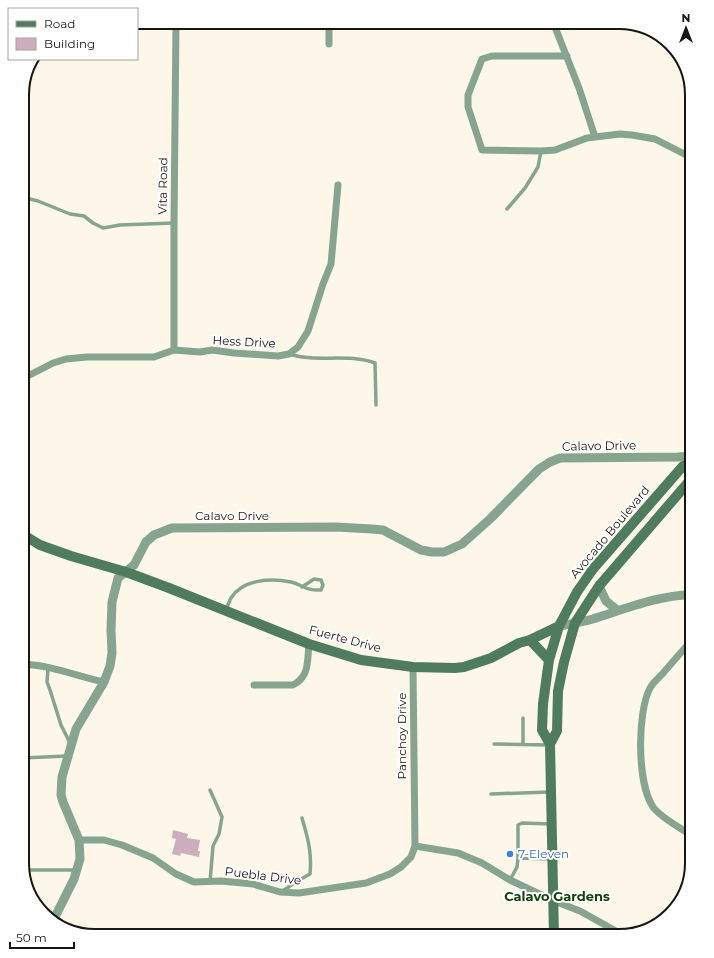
<svg xmlns="http://www.w3.org/2000/svg" width="714" height="958" font-family="Montserrat,sans-serif">
<rect width="100%" height="100%" fill="#fdf7e9"/>
<path fill="#ccaebe" d="M173,830L188,834L187,838L200,840L198,851H200L199,857L181,853L180,856L172,854L176,839L172,838Z"/>
<g fill="none" stroke-linecap="round" stroke-linejoin="round">
<path stroke="#86a48f" stroke-width="3.5" d="M22,197L38,201L70,214L84,216L93,223L103,228L120,225L174,223
M507,209L525,188L538,167L541,151
M289,354C317,363 348,353 375,363L376,405
M226,610C228,606 229,601 231,598C243,579 271,578 291,582C303,585 306,591 321,590L323,585L321,580L314,579L302,587
M48,668L47,682L50,690L61,725L70,743
M494,744L549,745
M523,744V718
M22,758L67,756
M210,790L222,817L219,834L213,846L210,882
M491,794L549,792
M551,824L522,823L518,825V858L552,859
M24,870H75
M510,880L517,867L518,858
M283,891L294,883L310,874C312,852 308,839 302,818"/>
<path stroke="#86a48f" stroke-width="7" d="M329,22V44
M553,22L579,88L595,137
M567,56H492L482,59L468,95V107L482,150L541,151L555,150L587,138L620,134L632,135L655,139L692,158
M174,350V223L176,22
M22,379L53,363L66,359L87,357H154L174,350L200,352L212,350L234,353L278,356L289,354L298,347L308,331L323,284L331,264L338,185
M22,664C50,665 77,676 104,682
M254,685H293C310,676 307,661 309,644
M692,836C681,828 661,818 653,807C637,783 637,713 650,688C653,682 660,677 664,672C673,662 682,651 692,640
M79,840H104L122,845L153,858L176,874L194,882L221,881L253,884L280,892L299,893L366,883L390,874L401,867L411,857L415,846L413,667
M415,846L458,853L482,863L510,880L554,901L580,911L623,935"/>
<path stroke="#86a48f" stroke-width="9" d="M599,586L606,601L617,610
M559,626C570,624 582,622 593,619C622,610 662,594 692,595
M53,921L74,879L80,859L79,840L63,802L61,795L62,777L76,729L104,682L110,666L112,653L111,630L112,602L118,578L134,565L146,542L154,535L172,528L336,527L372,529L383,530L421,550L432,552H444L462,544L490,519L539,469L550,462L560,458L678,457L692,456"/>
<path stroke="#4f7c5d" stroke-width="10" d="M22,534L40,545L71,556L126,572L169,588L309,644L361,660L413,667L455,668L464,667L491,658L519,643L530,640L559,626
M530,640L549,660
M550,744L557,731L558,691L564,662L575,623L599,586L692,478
M554,936L550,744L542,730L543,704L549,660L559,626L577,592L593,569L683,466L692,462"/>
</g>
<circle fill="#3f7fe0" stroke="#fff" stroke-width="1.5" cx="510" cy="854" r="4"/>
<g text-anchor="middle" stroke-width="4" stroke-linejoin="round" paint-order="stroke">
<g font-size="12" fill="#181611" stroke="#fff">
<text transform="translate(163 186) rotate(-89)" y="4">Vita Road</text>
<text transform="translate(244 342) rotate(3)" y="4">Hess Drive</text>
<text transform="translate(599 446) rotate(-1)" y="4">Calavo Drive</text>
<text x="232" y="520">Calavo Drive</text>
<text transform="translate(610 532) rotate(-50)" y="4">Avocado Boulevard</text>
<text transform="translate(345 639) rotate(15)" y="4">Fuerte Drive</text>
<text transform="translate(402 736) rotate(-90)" y="4">Panchoy Drive</text>
<text transform="translate(263 876) rotate(7)" y="4">Puebla Drive</text>
</g>
<g font-size="12" fill="#366cbe" stroke="#fff" text-anchor="start">
<text x="518" y="858">7-Eleven</text>
</g>
<g font-size="13" font-weight="bold" fill="#134309" stroke="#fff">
<text x="557" y="901">Calavo Gardens</text>
</g>
</g>
<path d="M0 0H714V958H0ZM95 29H619A66 66 0 0 1 685 95V863A66 66 0 0 1 619 929H95A66 66 0 0 1 29 863V95A66 66 0 0 1 95 29Z" fill="#fff" fill-rule="evenodd"/>
<path fill="none" stroke="#181611" stroke-width="2" d="M95 29H619A66 66 0 0 1 685 95V863A66 66 0 0 1 619 929H95A66 66 0 0 1 29 863V95A66 66 0 0 1 95 29Z"/>
<rect x="8" y="8" width="130" height="52" fill="#ffffff" stroke="#a3a2a0"/>
<rect x="16" y="21" width="20" height="6" fill="#4f7c5d" stroke="#a3a2a0"/>
<text x="44" y="28" font-size="12" fill="#181611">Road</text>
<rect x="16" y="38" width="20" height="12" fill="#ccaebe" stroke="#a3a2a0"/>
<text x="44" y="48" font-size="12" fill="#181611">Building</text>
<g transform="translate(686 28)" stroke="#ffffff" stroke-width="3" paint-order="stroke">
<path d="M0-3L7 15L0 10L-7 15Z" fill="#181611"/>
<text y="-6" font-size="11" font-weight="bold" text-anchor="middle" fill="#181611">N</text>
</g>
<path d="M10 942v6h64v-6" fill="none" stroke="#181611" stroke-width="2"/>
<text x="16" y="942" font-size="12" fill="#181611" stroke="#ffffff" stroke-width="3" paint-order="stroke">50 m</text>
</svg>
